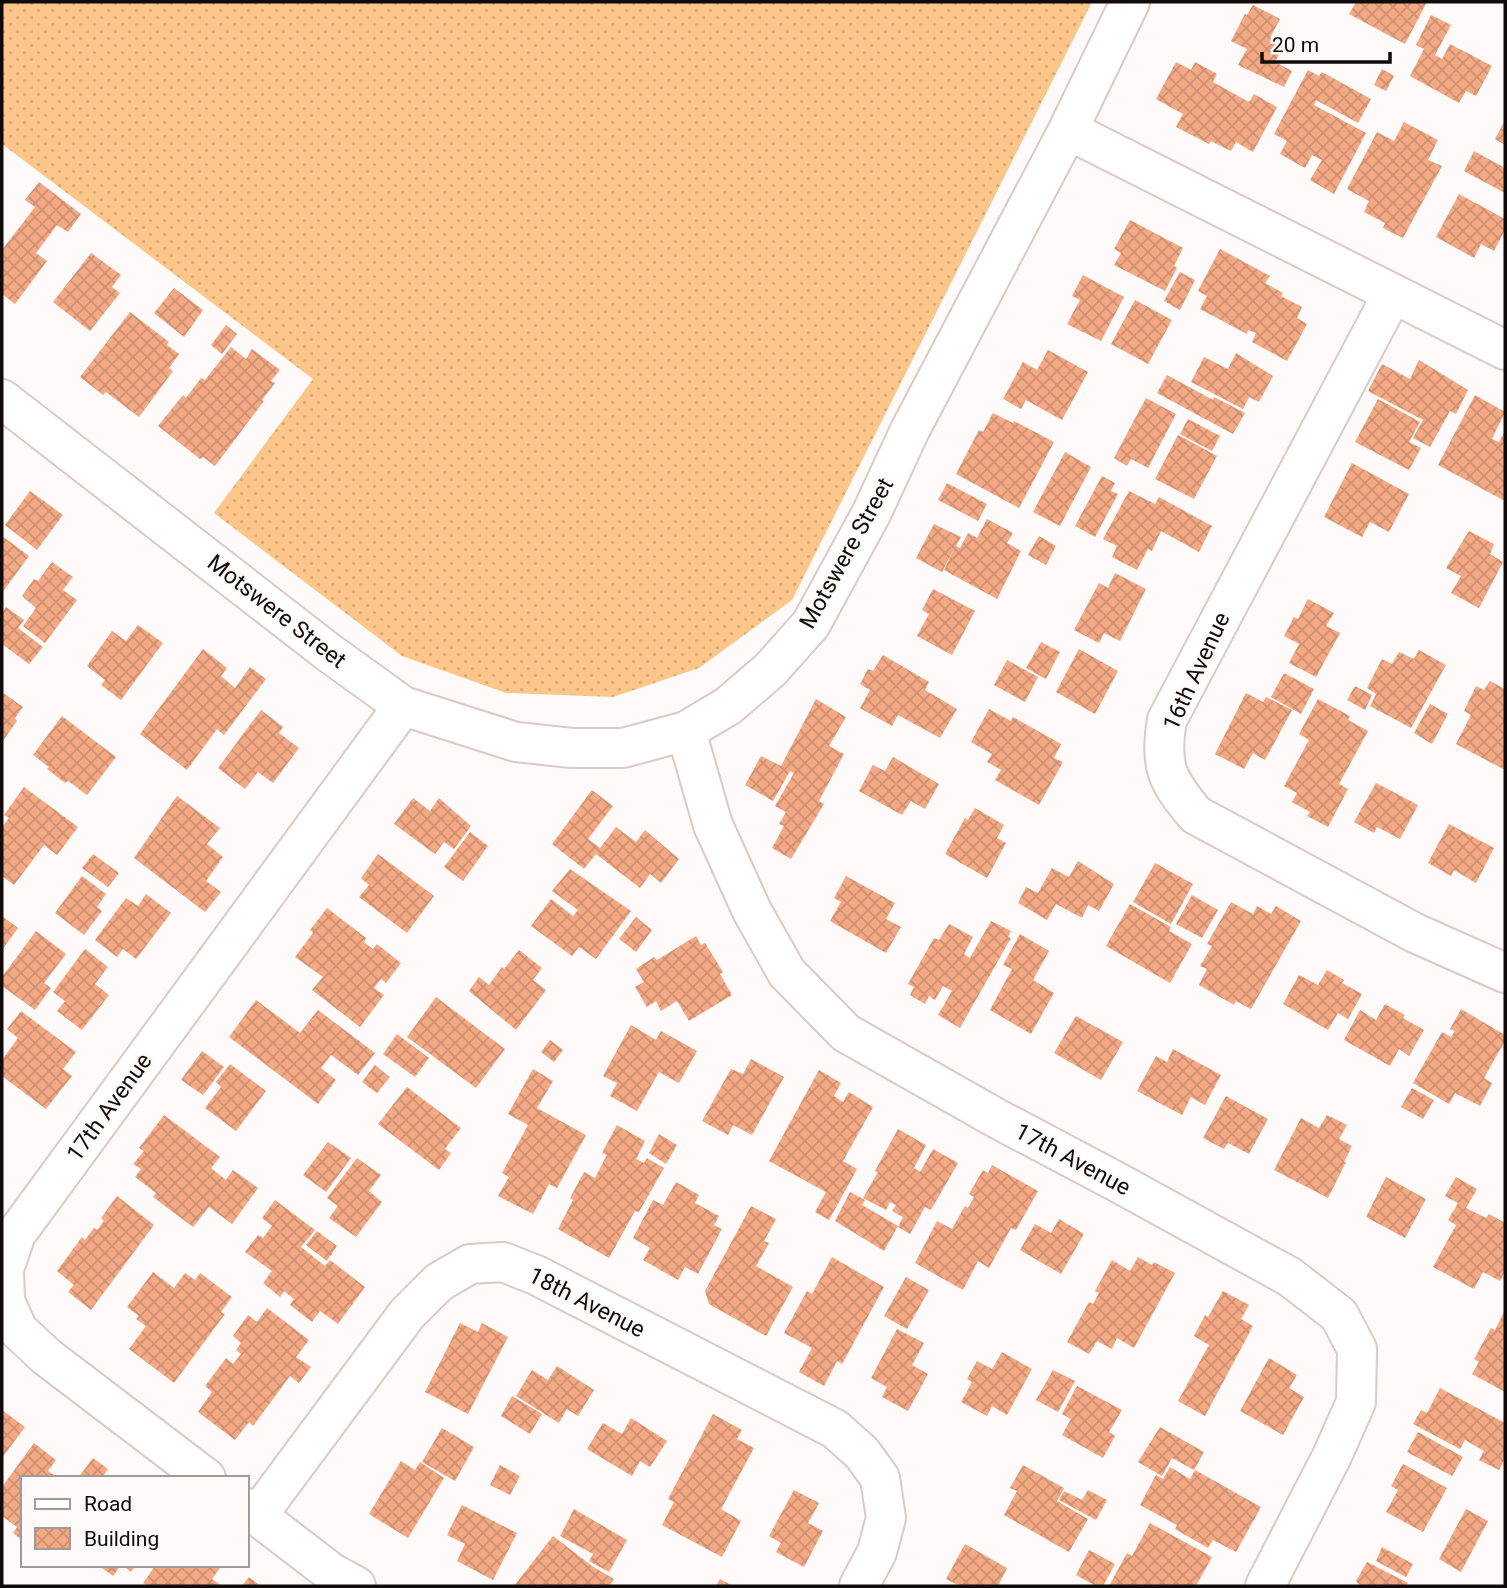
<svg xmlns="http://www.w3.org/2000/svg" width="1507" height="1588" font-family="Roboto,sans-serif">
<defs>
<pattern id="grass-dots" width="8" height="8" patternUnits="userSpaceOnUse" patternTransform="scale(1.75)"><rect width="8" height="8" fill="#fcc68a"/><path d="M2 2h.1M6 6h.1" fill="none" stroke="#d7a976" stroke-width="1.8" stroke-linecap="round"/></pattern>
<pattern id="building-cross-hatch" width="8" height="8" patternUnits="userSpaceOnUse" patternTransform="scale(1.75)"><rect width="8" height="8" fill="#f3a984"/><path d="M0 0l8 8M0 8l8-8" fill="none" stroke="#cf9071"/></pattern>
</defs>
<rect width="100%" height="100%" fill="#fdfaf9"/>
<path fill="url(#grass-dots)" d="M2,2H1092L792,600L699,668L613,697L506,693L402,656L214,513L313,379L2,144Z"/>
<path fill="url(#building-cross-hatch)" d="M1356,2H1427L1405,44L1349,14Z
M1253,5L1280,19L1270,38L1284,46L1275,62L1292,71L1284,87L1238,65L1247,49L1231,41L1245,14L1247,15Z
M1431,15L1451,25L1435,55L1442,59L1450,44L1492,66L1476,96L1466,91L1459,103L1410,76L1424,49L1416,45Z
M1176,62L1191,70L1195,62L1217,74L1213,82L1249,102L1254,94L1277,107L1253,152L1236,142L1231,151L1211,141L1209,144L1176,127L1183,114L1156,99Z
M1382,69L1394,76L1386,91L1374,85Z
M1308,70L1319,76L1322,72L1371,99L1358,123L1316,100L1314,105L1366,133L1334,194L1310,180L1322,160L1312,155L1305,168L1280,154L1287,141L1274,134Z
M1505,120V145L1495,139Z
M1404,122L1438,140L1428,160L1442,166L1403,238L1383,228L1385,223L1364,212L1369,201L1347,189L1377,132L1394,141Z
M1474,151L1505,168V193L1464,171Z
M39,182L81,214L68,232L57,225L36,253L47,261L15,304L2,294V250L35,207L25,200Z
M1459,194L1505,219V230L1494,251L1481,244L1474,258L1436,237Z
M1130,220L1183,248L1174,266L1177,268L1165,291L1114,265L1121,253L1114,249Z
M1220,249L1270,276L1265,283L1283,293L1281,296L1302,307L1297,318L1307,324L1287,361L1252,342L1256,333L1248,330L1247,334L1200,309L1207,296L1198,291Z
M91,253L121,275L112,287L120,293L90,331L53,302Z
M1180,272L1195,280L1180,310L1164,301Z
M1083,275L1124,297L1101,341L1067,324L1080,300L1072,296Z
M174,288L203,310L184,337L154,313Z
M1135,300L1172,320L1148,364L1111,344Z
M130,312L169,342L167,345L179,354L169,368L173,371L139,417L106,392L103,395L80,377Z
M226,325L237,334L222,354L211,345Z
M231,347L246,359L252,349L280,370L271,381L275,383L262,400L264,401L215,466L203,457L200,459L158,426L183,395L186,398L201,378L205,380Z
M1048,350L1088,372L1062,420L1026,400L1021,409L1003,399L1023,362L1037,370Z
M1236,353L1273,376L1259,402L1249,397L1243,409L1191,382L1204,357L1228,369Z
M1419,360L1468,390L1456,414L1450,411L1430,447L1413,438L1423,420L1368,391L1382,364L1410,379Z
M1167,375L1213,400L1214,397L1245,413L1233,434L1157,393Z
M1475,395L1505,412L1492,439L1499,442L1505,431V497L1503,500L1438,465Z
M1146,398L1176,414L1148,468L1131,459L1127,466L1114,458Z
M1378,399L1420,422L1409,442L1421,448L1409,470L1355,442Z
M993,413L1013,423L1014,421L1054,442L1019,508L956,474L979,430L983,432Z
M1188,419L1220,436L1212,451L1180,434Z
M1178,435L1217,456L1194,499L1155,479Z
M1065,452L1091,467L1060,526L1033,512Z
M1352,463L1409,494L1389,532L1370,522L1362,537L1324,517Z
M1102,476L1115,483L1111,491L1118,494L1095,537L1075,526Z
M947,483L987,504L978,521L938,500Z
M30,491L63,515L37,550L5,525Z
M1129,491L1155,504L1159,497L1212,526L1199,552L1161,531L1152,551L1148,549L1137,570L1112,557L1117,546L1103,539Z
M987,519L1013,533L1007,543L1021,551L997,599L944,570L954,549L942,572L916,558L934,524L961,537L956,546L960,548L968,533L977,538Z
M1469,531L1494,544L1490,554L1503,562L1479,608L1451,593L1461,576L1446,568Z
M2,536L29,556L2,593Z
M1039,536L1056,546L1046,565L1028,555Z
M52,562L73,577L63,590L77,600L45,643L23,626L36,608L22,596L34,579L38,581Z
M1115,573L1146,589L1120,641L1104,633L1099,643L1074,630L1099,583L1108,588Z
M933,589L975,611L952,655L917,636L929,614L922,610Z
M1308,599L1334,613L1326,626L1340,633L1316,677L1289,663L1299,644L1284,636L1294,617L1298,619Z
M6,607L24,620L18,628L43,647L29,664L2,644V613Z
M138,625L163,643L121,700L101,685L105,680L87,666L112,631L126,641Z
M1041,642L1060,652L1046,679L1026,668Z
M203,649L227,668L221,676L235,688L250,667L266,679L224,735L217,729L187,770L140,734Z
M1079,649L1118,671L1095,714L1056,692Z
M1419,650L1446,665L1411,728L1370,706L1376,694L1367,688L1382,659L1392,664L1399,652L1414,659Z
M883,655L929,682L925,690L957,709L940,738L898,715L892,726L860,708L870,690L860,684L868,669L873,671Z
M1007,660L1038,677L1025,702L994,685Z
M1284,673L1314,689L1301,714L1271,697Z
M1490,681L1505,689V770L1456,744L1471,715L1464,711L1476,686L1484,690Z
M1355,686L1372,695L1365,710L1347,700Z
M2,692L23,707L15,718L17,721L2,742Z
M1246,693L1263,702L1266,697L1292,710L1265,760L1253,753L1244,769L1215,754Z
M816,699L846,717L829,746L844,754L819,801L824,804L791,859L772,848L784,826L779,824L786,812L775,806L794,773L790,771L773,801L745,785L761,756L781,766Z
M1318,699L1350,716L1348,720L1368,731L1339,784L1348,789L1328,827L1307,816L1310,812L1292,802L1297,793L1284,786L1309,740L1299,734Z
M1430,704L1448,714L1432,744L1414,733Z
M989,709L1011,721L1013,717L1061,744L1054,758L1063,762L1039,805L995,780L1001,770L987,762L992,754L971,742Z
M261,710L283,727L279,733L299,748L273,783L258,772L245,789L218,768Z
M62,716L116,757L87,795L68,781L65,783L47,769L49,767L33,755Z
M893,757L939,784L925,809L911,801L902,815L859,791L873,765L885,771Z
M1376,783L1418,805L1400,839L1377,827L1374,833L1354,822Z
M24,787L78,827L57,855L44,845L14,885L2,876V827L9,818L4,815Z
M592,790L613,806L588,839L600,848L616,827L636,842L645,830L679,859L661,883L650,874L640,888L596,854L584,869L552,844Z
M177,796L220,828L207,844L223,857L206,881L221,892L205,912L134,858Z
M413,798L430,811L439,798L471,826L454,849L444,842L435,854L394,824Z
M975,808L1004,825L997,838L1006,843L987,878L945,854L965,818L968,820Z
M1449,824L1494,848L1476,883L1454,870L1451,876L1428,863Z
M470,832L488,846L463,881L444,867Z
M93,854L119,873L108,887L82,868Z
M378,854L434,896L407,933L359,897L369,885L361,878Z
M1078,861L1114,884L1099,911L1088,905L1082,918L1056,904L1047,920L1018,903L1026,887L1038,893L1052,868L1069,877Z
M1155,863L1193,884L1171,924L1133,902Z
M570,869L631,911L596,959L579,947L572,956L531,926L551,899L573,916L578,910L552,891Z
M82,876L106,894L97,907L102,911L84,935L55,913Z
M846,876L895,903L886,919L901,927L886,953L830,921L841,902L834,898Z
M146,894L171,913L136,959L123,949L117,957L95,940L126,898L138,906Z
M1192,895L1218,910L1202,938L1176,924Z
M1231,902L1253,914L1257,906L1271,914L1276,906L1301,921L1251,1009L1236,1001L1234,1005L1199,985L1207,969L1200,966L1212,946L1207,944Z
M1130,904L1171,927L1169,931L1192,944L1170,983L1106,946Z
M327,908L366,938L364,942L373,949L377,944L401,963L386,983L381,979L374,988L384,995L360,1027L312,990L323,977L295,957L313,933L310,930Z
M2,916L18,928L2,950Z
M636,917L652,930L636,952L619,939Z
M991,921L1011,931L1008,937L1011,938L960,1028L938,1015L952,991L943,986L935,1000L929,996L925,1004L910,995L914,987L908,984L934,938L939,940L949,924L973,937L964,954L970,958Z
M36,931L66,954L44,983L51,988L35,1010L2,986V977Z
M1020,934L1049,951L1033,980L1054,993L1031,1034L990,1010L1012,969L1003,965Z
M696,936L701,945L705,943L723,972L720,974L732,995L689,1021L677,1001L661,1011L656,1001L647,1007L635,987L644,982L636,969L654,957L657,960Z
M85,949L108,967L95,984L109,995L82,1030L57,1011L65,1001L53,992Z
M519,950L542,968L533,980L546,990L516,1030L469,991L479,977L489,985L502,967L504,969Z
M1327,970L1344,980L1342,983L1362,994L1348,1019L1338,1013L1328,1030L1283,1004L1299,975L1318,985Z
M436,997L505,1049L476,1088L407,1037Z
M256,1000L300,1033L318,1010L375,1053L358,1075L331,1055L321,1068L336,1080L318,1104L229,1037Z
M1385,1004L1405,1015L1403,1018L1424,1030L1409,1056L1399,1049L1390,1066L1344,1040L1360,1010L1376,1020Z
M1461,1009L1505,1035V1041L1484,1078L1492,1083L1480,1106L1455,1093L1449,1104L1413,1083L1442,1032L1451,1037L1455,1031L1450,1029Z
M21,1011L76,1052L63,1069L72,1076L46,1109L2,1076V1060L18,1038L7,1029Z
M1076,1016L1123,1042L1101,1080L1054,1053Z
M631,1025L656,1040L661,1031L697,1051L679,1083L659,1072L637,1111L610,1096L617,1083L603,1076Z
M397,1034L429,1058L415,1077L383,1054Z
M550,1040L563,1050L554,1062L541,1052Z
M1173,1049L1221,1075L1205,1105L1191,1097L1182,1115L1137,1091L1156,1056L1167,1062Z
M202,1051L224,1067L203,1095L181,1080Z
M751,1059L784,1077L752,1135L733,1125L728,1135L702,1121L731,1069L743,1074Z
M230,1064L266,1091L236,1131L205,1108L221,1087L216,1082Z
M375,1065L390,1077L377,1093L362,1082Z
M533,1069L553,1081L537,1108L586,1135L557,1188L549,1184L533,1214L498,1196L509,1177L502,1173L528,1125L508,1114Z
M819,1070L841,1083L834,1096L843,1102L849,1092L873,1107L843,1161L857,1169L829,1220L815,1212L826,1192L769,1161Z
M407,1087L461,1128L445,1149L451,1153L439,1170L378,1124Z
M1412,1088L1434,1100L1423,1119L1401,1107Z
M1226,1096L1268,1119L1249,1154L1228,1143L1224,1149L1203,1138Z
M164,1115L220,1157L211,1168L226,1180L233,1170L258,1188L232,1224L209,1207L193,1227L153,1197L156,1193L135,1177L141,1169L133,1164L144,1151L139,1148Z
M1327,1115L1347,1125L1339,1139L1352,1146L1344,1162H1346L1328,1198L1274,1170L1301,1118L1319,1128Z
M617,1125L645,1141L636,1159L644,1163L647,1158L664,1168L639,1212L635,1211L609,1258L558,1229L573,1200L570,1198L584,1172L595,1178L607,1155L602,1153Z
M898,1129L926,1145L914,1168L920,1172L933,1149L958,1163L931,1210L925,1207L910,1234L898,1227L903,1217L892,1211L896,1205L890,1202L886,1210L863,1198L878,1172L875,1171Z
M659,1134L677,1145L666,1164L649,1153Z
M328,1142L351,1158L326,1192L303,1175Z
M357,1158L381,1175L369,1191L382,1202L356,1237L329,1218L338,1206L327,1198Z
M992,1165L1038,1191L1016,1230L1011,1228L989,1268L978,1261L963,1290L915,1263L937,1221L952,1229L965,1206L968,1208L974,1197L969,1194L983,1170L988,1173Z
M1386,1177L1426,1199L1405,1238L1366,1217Z
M1456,1177L1477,1189L1466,1208L1486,1218L1489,1214L1505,1223V1272L1500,1281L1483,1272L1474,1289L1433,1267L1456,1225L1448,1220L1458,1203L1445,1196Z
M676,1182L699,1195L695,1203L719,1216L714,1225L722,1229L698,1274L685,1267L678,1280L643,1260L650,1248L633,1238L653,1200L663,1205Z
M850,1192L865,1200L862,1205L898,1226L884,1251L835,1221Z
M117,1196L154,1225L91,1310L68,1292L74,1285L57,1271L82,1237L85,1240L94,1228L97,1230L104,1221L101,1218Z
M275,1200L315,1230L301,1247L325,1266L330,1260L365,1287L338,1324L320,1311L312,1322L290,1305L294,1299L284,1291L280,1297L263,1283L272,1271L245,1252L258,1235L263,1238L272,1226L262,1218Z
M751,1206L776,1219L764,1241L769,1243L756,1266L793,1287L766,1336L709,1304L705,1291Z
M1059,1219L1084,1234L1061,1274L1020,1250L1035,1224L1051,1233Z
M317,1231L337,1246L327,1261L306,1245Z
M832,1257L884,1287L842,1364L837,1361L824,1386L799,1372L812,1348L784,1333L807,1291L812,1294Z
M1138,1257L1152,1265L1154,1262L1175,1273L1134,1348L1117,1338L1112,1349L1097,1341L1089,1354L1067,1342L1089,1302L1093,1304L1099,1293L1095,1291L1112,1260L1130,1271Z
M153,1272L174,1288L185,1273L195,1280L200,1273L232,1297L221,1312L225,1314L174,1383L129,1349L146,1326L136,1319L139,1316L127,1307Z
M906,1277L929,1290L907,1329L884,1316Z
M1223,1291L1249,1305L1241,1319L1253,1326L1205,1416L1178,1401L1209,1345L1194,1336L1205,1315L1208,1317Z
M267,1308L309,1340L296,1357L311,1367L299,1383L290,1376L253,1426L249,1422L235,1440L198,1412L212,1392L205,1386L226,1358L233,1364L241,1354L236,1350L241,1343L233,1336L248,1315L257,1322Z
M1505,1310V1392L1472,1374L1479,1362L1474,1359L1491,1328L1495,1330Z
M460,1323L478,1332L482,1323L508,1337L468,1414L425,1392Z
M897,1329L924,1343L912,1365L928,1374L908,1411L882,1397L887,1387L871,1378Z
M1002,1352L1032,1369L1007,1415L992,1406L987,1416L961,1402L972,1382L967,1379L977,1361L992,1369Z
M1269,1358L1297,1375L1289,1388L1304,1397L1283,1435L1240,1411Z
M557,1366L594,1390L578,1416L567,1409L559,1423L516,1396L532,1370L548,1380Z
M1053,1370L1075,1381L1058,1412L1036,1400Z
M1077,1386L1122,1410L1109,1432L1115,1436L1103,1458L1062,1435L1071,1419L1062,1414Z
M1440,1388L1505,1423V1458L1499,1470L1479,1460L1484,1451L1465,1440L1460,1449L1413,1424L1421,1410L1427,1413Z
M512,1396L542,1414L530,1434L501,1416Z
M2,1410L25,1427L2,1458Z
M713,1414L742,1430L737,1439L754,1448L721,1509L741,1521L722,1557L662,1525L674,1502L668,1499Z
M631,1418L667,1441L650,1467L640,1461L632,1476L587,1449L603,1423L622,1434Z
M1160,1427L1204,1452L1194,1470L1172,1458L1162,1476L1138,1462Z
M442,1428L474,1447L455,1481L422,1462Z
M1418,1432L1463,1457L1452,1476L1407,1452Z
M34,1443L56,1460L48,1471L58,1478H23V1541L13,1533L17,1527L2,1516V1487Z
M93,1458L108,1469L102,1478H78Z
M401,1461L415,1470L420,1462L444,1478L408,1538L369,1514Z
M1403,1464L1447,1488L1423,1532L1386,1512L1398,1490L1391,1486Z
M500,1465L520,1476L510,1495L490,1485Z
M1023,1465L1064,1488L1057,1501L1088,1519L1069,1552L1004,1515L1017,1491L1010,1488Z
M1170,1467L1190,1479L1195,1470L1261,1507L1236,1552L1213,1540L1208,1548L1175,1529L1177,1525L1140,1505L1156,1475L1163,1479Z
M794,1490L819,1503L808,1523L823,1531L804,1567L776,1552L781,1543L769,1536Z
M1088,1490L1107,1500L1096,1520L1059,1500L1064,1491L1082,1500Z
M462,1505L517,1533L493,1580L457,1561L465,1544L447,1535Z
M574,1509L627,1540L609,1572L589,1561L593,1554L560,1536Z
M1466,1509L1488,1521L1461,1572L1439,1559Z
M1150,1523L1212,1557L1196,1586H1109L1127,1553L1132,1556Z
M553,1536L592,1566L614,1579L610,1586H514Z
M965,1544L1007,1568L998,1586H960L946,1579Z
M1382,1547L1413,1564L1406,1577L1376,1561Z
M1089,1550L1115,1564L1103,1586H1096L1076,1575Z
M1367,1562L1408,1583L1406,1586H1361L1356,1581Z
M98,1565H121L113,1576Z
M123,1565H136L131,1572Z
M156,1565H222L212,1579L222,1586H148L143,1583Z
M249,1577L261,1586H242Z
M720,1579L733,1586H716Z"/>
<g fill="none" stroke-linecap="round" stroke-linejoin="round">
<defs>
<path id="street" d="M1068,130L1505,350
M1392,295L1167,720C1159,766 1167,781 1196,815L1415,933L1505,973
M2,399L328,652L403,706L516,742L572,748H623L686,731L728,706L770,670L811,624L871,514L910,430L1068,130L1130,2
M686,731L713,825L752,911L787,973L846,1033L996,1118L1117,1182L1290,1277L1339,1315L1357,1349L1356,1402L1332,1456L1265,1586
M206,1478L47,1357L18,1330L5,1301L4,1269L16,1234L403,706
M247,1508L332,1573L356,1586
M257,1516L407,1314L439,1282L470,1264L503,1262L536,1275L835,1429L862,1453L880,1478L886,1518L877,1552L859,1586"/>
</defs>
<use href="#street" stroke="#dac9c7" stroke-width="42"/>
<use href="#street" stroke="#fff" stroke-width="38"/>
</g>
<g text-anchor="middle" stroke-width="5" stroke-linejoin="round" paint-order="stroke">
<g font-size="23" fill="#110c0b" stroke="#fdfaf9">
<text transform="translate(846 553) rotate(-61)" y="8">Motswere Street</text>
<text transform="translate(277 611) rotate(38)" y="8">Motswere Street</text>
<text transform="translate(1196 671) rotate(-65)" y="8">16th Avenue</text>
<text transform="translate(109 1107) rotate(-54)" y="8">17th Avenue</text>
<text transform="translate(1073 1159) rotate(28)" y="8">17th Avenue</text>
<text transform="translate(587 1302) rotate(27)" y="8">18th Avenue</text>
</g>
</g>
<rect width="1507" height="1588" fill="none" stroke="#110c0b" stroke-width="7"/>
<rect x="21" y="1476" width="228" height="91" fill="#fdfaf9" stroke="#9f9b9a" stroke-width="2"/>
<rect x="35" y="1499" width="35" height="10" fill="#ffffff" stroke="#9f9b9a" stroke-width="2"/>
<text x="84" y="1511" font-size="21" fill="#110c0b">Road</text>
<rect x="35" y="1528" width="35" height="21" fill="url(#building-cross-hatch)" stroke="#9f9b9a" stroke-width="2"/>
<text x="84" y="1546" font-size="21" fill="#110c0b">Building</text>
<path d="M1262 52v10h128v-10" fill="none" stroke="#110c0b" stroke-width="3.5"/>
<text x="1272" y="52" font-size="21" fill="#110c0b" stroke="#fdfaf9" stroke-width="5" paint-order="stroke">20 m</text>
</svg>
